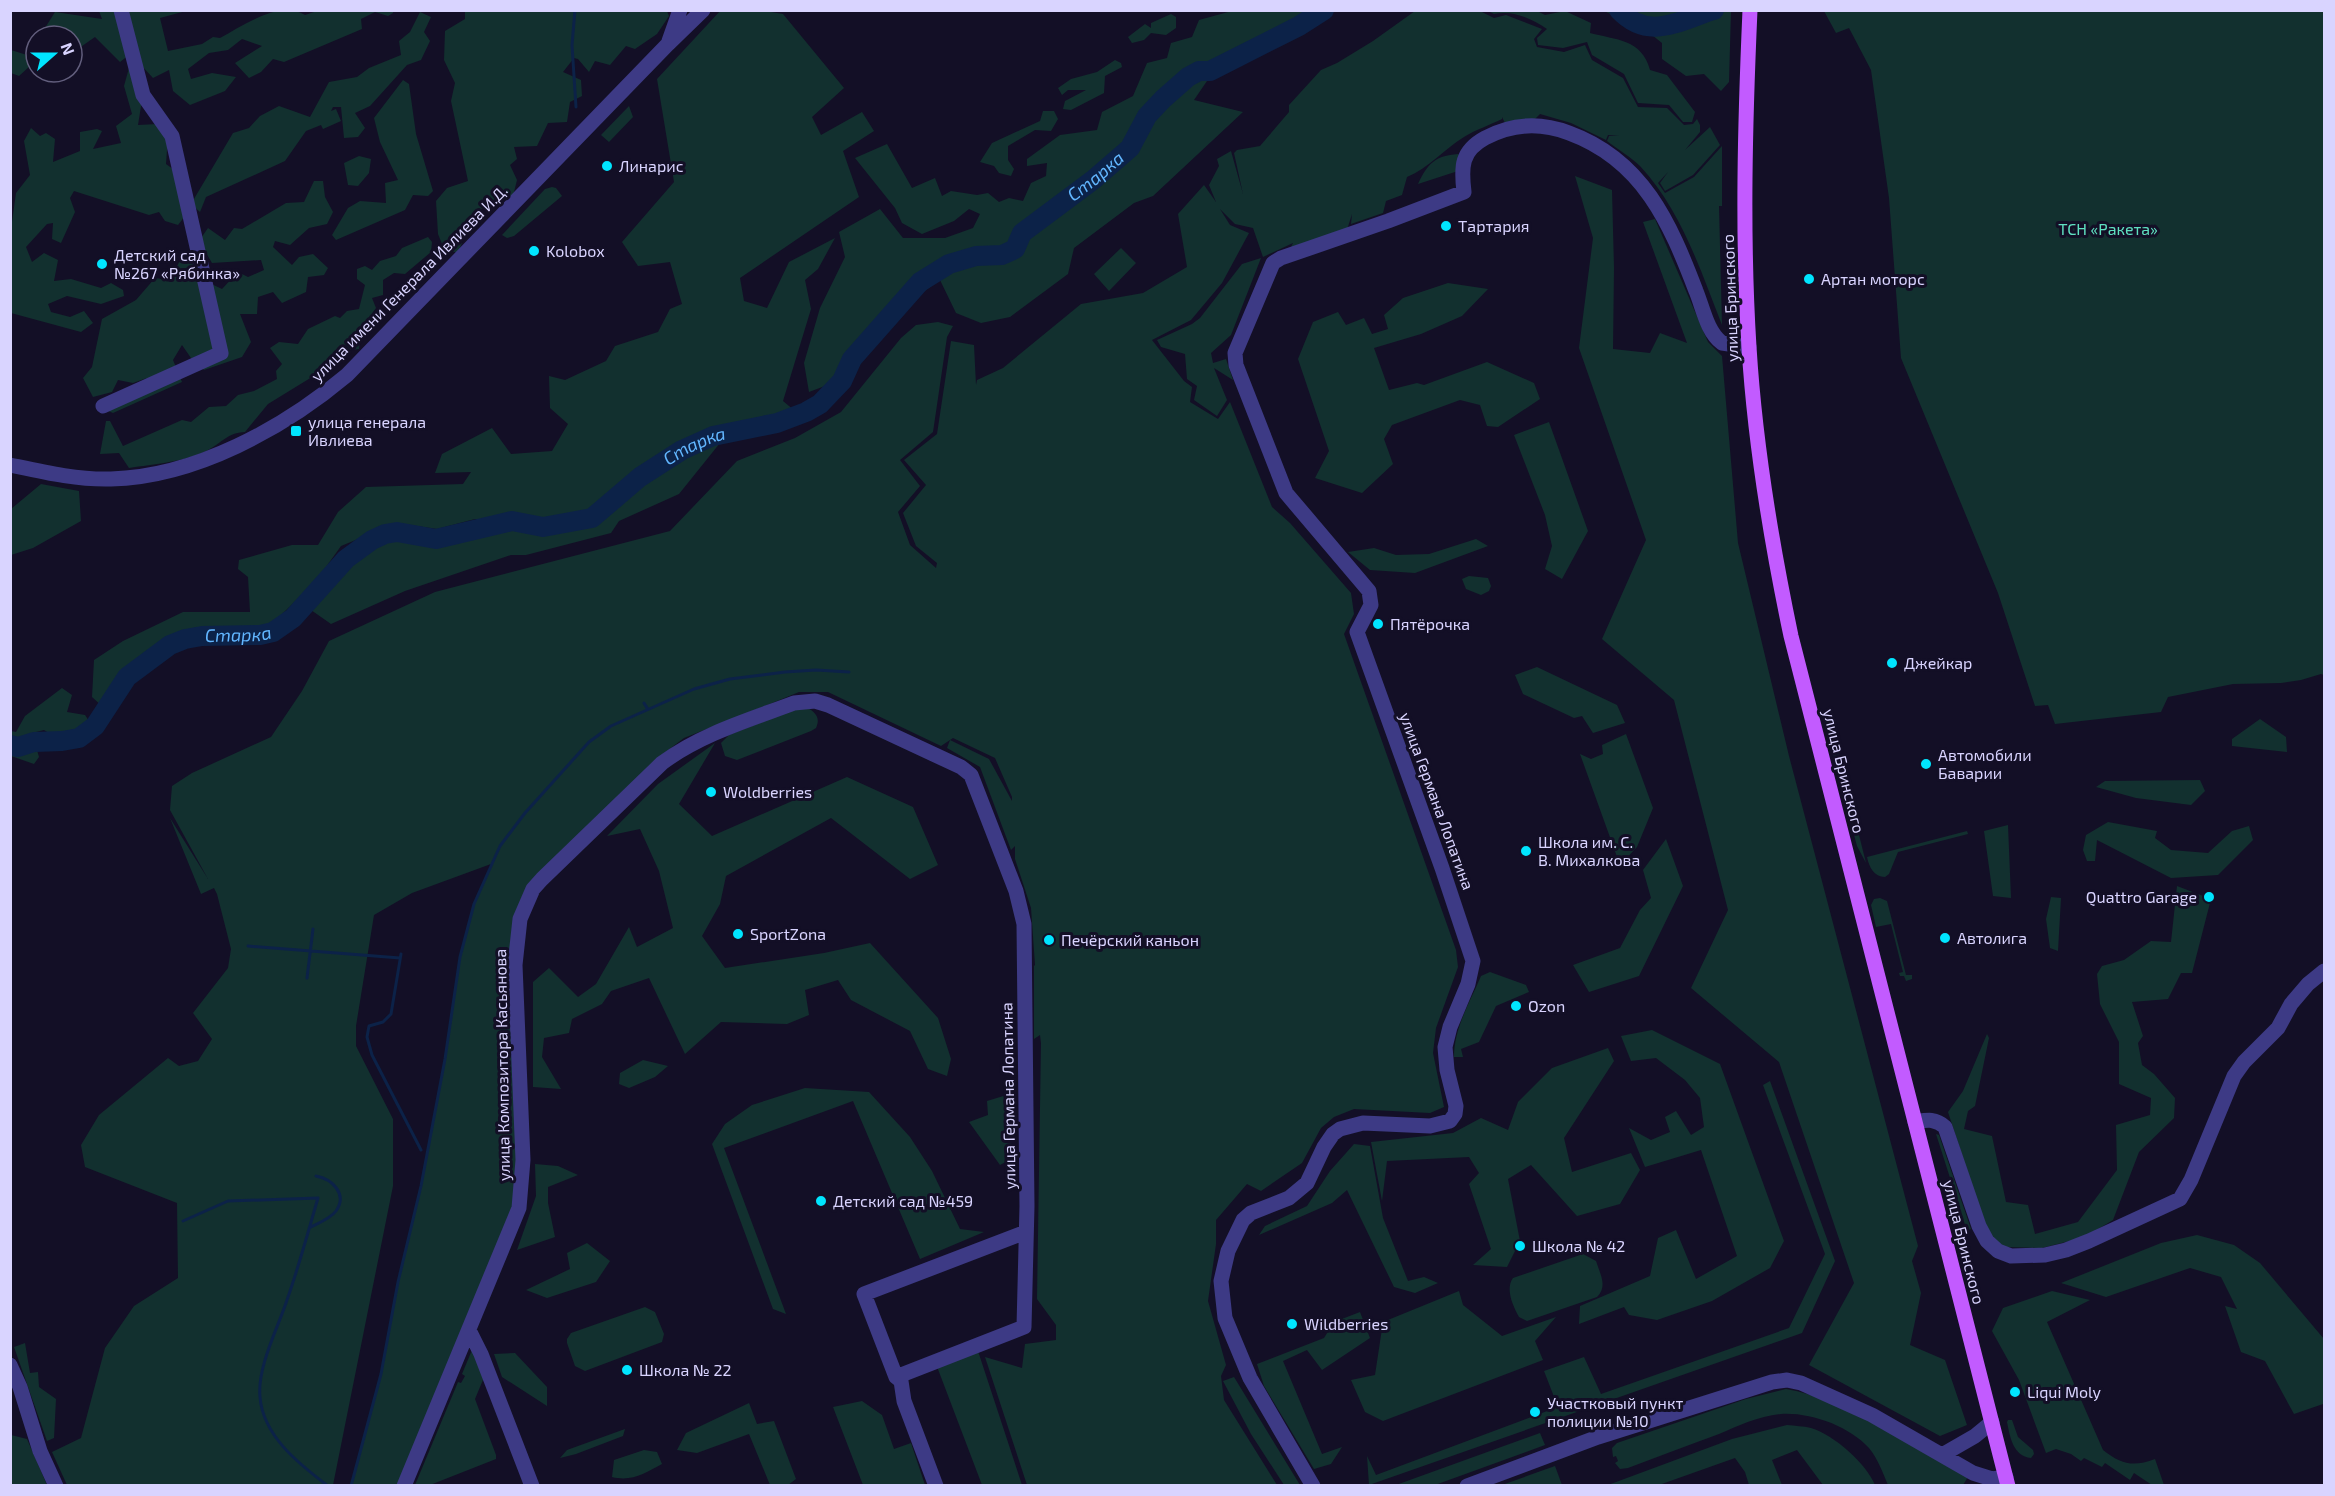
<svg xmlns="http://www.w3.org/2000/svg" width="2335" height="1496" font-family="'Exo 2',sans-serif">
<rect width="100%" height="100%" fill="#130f26"/>
<path fill="#12302f" d="M320,10H393V13L388,16L375,12L361,19L362,29L284,62L273,59L261,72L249,78L235,63L262,46L242,39L228,50L209,53L188,69L191,79L212,73L236,77L225,91L190,105L173,91L169,70L153,78L140,64L126,11H186L160,18L168,51L202,44L213,37L220,38C244,25 279,0 305,15Z
M721,10L765,11L783,14L844,88L812,117L821,135L862,112L874,131L843,151L859,197L740,278L744,301L767,308L789,262L835,238L818,269L805,280L811,309L783,401L795,411L748,425L720,443L679,494L619,521L611,533L526,555H511L405,591L331,624L311,610L350,561L389,538L432,543L514,526L544,532L591,522L606,510L598,508L580,517L534,520L475,519L437,529L397,523L341,546L316,581L277,619L255,630L199,627L168,641L133,667L103,707L92,697L94,660L123,641L183,612H250L248,577L238,569L239,560L292,545H318L338,512L366,487L463,484L471,472L435,473L442,454L492,428L511,454L552,451L568,424L550,408L549,376L565,380L606,361L615,346L658,332L670,309L682,304L670,262L638,266L622,242L674,182L657,79Z
M99,11H116L129,55L120,62L95,37L72,53V36H40L55,12L102,19Z
M465,11H667L669,16L657,34L635,49L626,46L610,65L595,61L589,72L578,59L574,58L563,72L581,80L582,96L570,102L567,122L548,123L537,146L514,147L517,159L510,165L517,180L513,196L477,211L476,229L466,232L458,253L444,249L438,234L436,201L447,188L468,181L451,101L455,83L444,60L445,31L465,19Z
M1232,11H1332L1307,31L1207,81L1194,100L1243,112L1153,196L1134,203L1074,248L1068,274L1010,317L981,323L956,313L940,280L905,305L838,381L809,392L804,363L820,308L845,257L839,232L880,209L903,238H945L973,228L980,214L969,209L954,221L922,234L902,223L895,208L855,158L887,144L912,188L935,178L942,196L951,191L977,195L988,193L999,202L1009,198L1023,201L1031,183L1046,176L1047,163L1027,166V159L1060,135L1097,130L1102,112L1133,96L1147,63L1167,58L1171,43L1192,37L1199,20Z
M1415,11H1480L1494,18L1506,15L1542,29L1534,39L1537,47L1564,52L1585,45L1592,60L1623,78L1638,107L1667,108L1684,125L1693,124L1697,119L1700,125V132L1685,150L1710,127L1720,145L1693,175L1665,191L1660,183L1668,172L1658,183L1665,193L1694,177L1722,146V206H1719L1722,325C1700,269 1681,210 1640,166C1631,157 1617,149 1607,141L1609,136H1619L1608,135L1606,140L1571,123L1540,114L1532,122L1507,127L1502,117V119C1490,125 1475,130 1464,137C1443,150 1429,168 1407,177L1402,195L1386,201L1383,213L1351,224L1352,214L1346,233L1284,261L1293,243L1263,257L1253,228L1235,224L1220,209L1230,225L1249,233L1222,283L1191,320L1152,340L1184,381L1192,387L1190,402L1218,419L1230,402L1272,507L1290,523L1351,593L1354,614L1344,634L1456,950L1458,967L1436,1028L1433,1053L1444,1107L1430,1113L1354,1109L1334,1117L1321,1128L1302,1163L1261,1191L1247,1184L1216,1220V1244L1208,1301L1226,1365L1221,1376L1224,1400L1277,1485H1027L985,1357L1022,1368L1025,1344L1056,1340V1325L1037,1299L1041,1043L1040,1035L1034,1039V966L1035,965L1031,908L1015,859V846L1011,850L980,767L947,748L950,740L989,759L1012,801V797L995,758L953,738L941,746L828,692H799L782,699L684,738L659,757L521,898L518,1161L513,1205L398,1485H351L381,1374L398,1282L421,1186L445,1059L460,957L474,904L491,864L412,893L374,915L356,1026V1046L393,1119V1186L333,1485H67L52,1452L81,1438L105,1348L134,1306L178,1278L177,1203L85,1167L81,1145L99,1115L168,1058L179,1066L198,1061L212,1039L193,1013L228,968L231,949L217,894L214,888L201,894L170,818L208,879L170,810L172,786L192,773L271,737L302,691L329,641L435,592L670,531L737,461L795,438L841,412L901,338L916,325L938,322L953,326L947,337L933,432L900,460L920,486L898,512L910,545L936,568L937,563L916,546L903,513L926,485L904,460L937,434L951,341L974,345L976,385L977,380L1003,368L1081,304L1143,293L1187,267L1178,214L1204,185L1216,202L1209,185L1219,166L1217,159L1231,151L1243,194L1234,153L1237,150L1260,146L1289,112V105L1321,70L1337,63L1373,41Z
M1488,11H1537L1545,15L1565,11L1591,23L1590,33C1616,40 1642,39 1650,70L1667,75L1695,112L1692,122H1683L1669,105L1638,103L1624,74L1592,55L1587,42L1563,48L1538,45L1537,38L1547,29C1530,18 1513,10 1494,14Z
M1604,11H1731L1729,82L1721,91L1704,74L1686,76L1662,59V43L1647,31Z
M1824,11H2324V675L2321,674L2301,680L2281,683L2233,684L2168,697L2161,712L2055,724L2048,705L2035,706L1998,593L1901,358L1889,198L1871,70L1849,28L1836,33Z
M420,12L431,17L424,32L430,41L421,60L407,65L370,106L355,113L365,128L358,137L344,138L341,107H333L331,111L336,109L341,121L323,129L321,125L306,131L285,161L206,197L200,212L191,204L233,133L249,128L260,116L279,106L310,117L329,82L357,77L369,68L401,55L399,41L410,32Z
M1171,14L1176,17V28L1166,35L1151,33L1144,40L1132,43L1128,37L1145,24L1151,28V23Z
M11,50L27,55L30,66L19,76L11,73Z
M1115,60L1121,63L1122,67L1105,76L1104,93L1071,110L1063,109L1065,101L1086,90H1068L1062,95L1058,88L1071,79L1097,72Z
M129,68L142,100L138,125L158,124L168,136L166,164L177,172L185,216L178,225L165,221L159,212L149,215L74,191L70,198L75,212L61,243L52,239L53,223L47,224L26,247L32,262L44,253L58,260L54,281L71,279L101,288L111,283L123,290L124,296L101,304L67,296L48,304L51,312L70,317L84,311L93,323L81,332L11,313V229L16,193L30,175L24,141L31,128L40,136L46,133L55,139L53,162L80,151V132L97,129L102,131L93,149L121,143L116,126L132,114L124,86Z
M403,80L409,84L416,134L433,191L428,196L413,195L405,210L336,240L332,235L348,208L360,201L386,203L385,183L398,180L380,142L374,118Z
M629,106L633,117L609,142L601,135Z
M1043,111H1054L1058,119L1051,131L1035,130L1008,146V160L1014,169L1011,176L999,173L994,166L980,162L992,143L1040,121Z
M1458,154L1466,162L1458,171L1418,184C1428,163 1435,156 1458,154Z
M359,156L371,159L369,173L358,186L348,185L344,163Z
M1575,176L1612,190L1614,268L1613,349L1650,353L1660,333L1687,343L1643,222L1655,219L1708,342L1722,356L1738,543L1789,756L1918,1246L1912,1261L1921,1293L1910,1345L1945,1360L1967,1425L1940,1436L1809,1365L1854,1283L1779,1062L1691,988L1728,910L1674,700L1602,639L1646,540L1579,348L1593,238Z
M314,181H323L325,197L333,212L327,224L309,228L290,245L275,241L273,247L292,265L299,257L313,254L328,268L324,275L308,277L306,292L282,303L273,292L258,297L257,314H240L251,342L242,357L204,370L191,358L182,345L173,360L182,382L113,413L106,410L147,378L133,383L118,380L112,392L93,397L83,378L92,367L102,319L136,300L155,278L169,280L185,252L195,253L201,279L222,289L238,272L248,277L264,270L261,260L212,263L199,241L208,228L225,240L234,228L242,229L286,203L304,202Z
M552,187L556,188L562,196L514,236L507,238L502,235L545,189Z
M428,237L432,242L431,252L405,274L394,273L383,280V295L372,298L376,308L361,329L359,349L338,352L312,377L268,404L245,432C227,433 223,442 208,450C185,462 154,464 129,468L119,453L100,454L106,421H110L123,446L182,420L191,422L209,407L226,406L238,395L254,391L277,379L276,371L282,364L270,348L279,342L298,344L308,329L335,316L340,318L347,311L359,309L365,285L357,279V269L365,266L372,270L380,261L396,256L402,248Z
M1121,248L1136,263L1109,291L1094,274Z
M1261,258L1231,335L1211,353L1213,363L1226,359L1233,380L1214,368L1227,400L1217,416L1194,400L1197,386L1187,379L1185,354L1161,347L1157,340L1192,324L1200,318L1242,264Z
M1448,283L1488,289L1462,316L1421,334L1374,348L1389,390L1417,383L1424,385L1487,362L1534,383L1540,399L1498,427L1487,426L1480,405L1460,400L1411,418L1392,425L1384,439L1393,464L1362,493L1315,478L1329,451L1298,359L1313,322L1338,312L1346,325L1364,318L1372,334L1388,329L1384,315L1403,298Z
M1549,422L1588,531L1562,579L1545,569L1552,546L1545,515L1514,435Z
M41,484L79,491L81,521L33,548L11,555V509Z
M1476,539L1488,546L1415,573L1370,570L1348,552L1374,548L1396,555L1429,554Z
M1469,576L1488,578L1491,586L1489,591L1481,595L1466,589L1462,579Z
M1537,667L1617,705L1625,723L1593,733L1582,716L1574,718L1523,694L1515,675Z
M62,688L72,695L67,712L85,715L89,721L81,732L52,735L44,730L32,733L39,757L34,764L11,756V731L16,732L25,716Z
M806,707C815,712 821,717 816,728L811,731L737,760L725,756L721,743L729,735L795,709Z
M2260,719L2286,737L2287,752L2232,746V739Z
M1626,734L1653,808L1637,847L1620,865L1580,754L1591,759L1603,754L1602,745Z
M715,743L679,804L712,836L847,777L913,807L938,865L910,879L831,818L726,876L720,904L702,936L725,968L824,953L870,943L938,1018L951,1059L947,1076L928,1069L910,1031L851,1000L838,980L805,990L809,1015L787,1024L721,1022L685,1054L649,978L611,991L602,1004L572,1019L569,1033L544,1038L542,1057L561,1089L533,1087V982L549,968L578,997L596,984L629,927L637,947L673,928L659,871L640,829L607,836L658,784Z
M1834,744L1837,747L1866,863L1857,846L1831,748Z
M2200,780L2205,791L2191,805L2136,798L2096,787L2105,781Z
M2108,822L2157,831L2155,838L2171,850L2208,853L2232,831L2249,826L2253,840L2218,875L2171,878L2097,840L2095,861H2087L2083,850L2086,835Z
M2008,825L2011,898L1993,896L1984,831Z
M1967,831L1968,834L1898,852L1889,874L1885,877C1874,877 1869,867 1867,857Z
M1666,839L1683,886L1639,976L1589,992L1573,965L1620,948L1640,910L1651,898L1643,870Z
M2177,886L2211,899L2192,973H2181L2168,999L2132,1002L2143,1036L2138,1043L2142,1065L2154,1074L2175,1098L2174,1118L2139,1152L2113,1220L2085,1237L2042,1248L2003,1247L1988,1234L1948,1112L1963,1091L1987,1034L1989,1038L1975,1106L1968,1111L1964,1129L1992,1136L2006,1202L2028,1205L2035,1234L2078,1222L2117,1170L2116,1125L2150,1115L2151,1098L2119,1084V1042L2100,1004L2097,974L2102,966L2124,960L2151,941L2171,942Z
M2051,897L2061,898L2058,951L2050,948L2046,919Z
M1880,898L1887,901L1906,975H1912V979L1906,981L1904,976H1900L1899,973L1903,972L1891,924L1876,927L1871,905L1874,899Z
M1490,972L1526,985L1529,992L1496,1006L1479,1042L1461,1049L1463,1057H1454C1454,1028 1470,1002 1481,976Z
M1652,1030L1720,1064L1784,1241L1770,1268L1712,1301L1657,1320L1629,1315L1624,1307L1579,1324L1580,1306L1650,1276L1658,1238L1676,1230L1696,1279L1737,1256L1701,1150L1645,1167L1629,1128L1651,1140L1670,1132L1665,1117L1676,1111L1691,1135L1704,1127L1700,1098L1685,1080L1656,1058L1631,1061L1621,1036Z
M1608,1048L1614,1061L1564,1138L1572,1172L1631,1153L1640,1170L1620,1204L1577,1216L1531,1165L1508,1179L1520,1241L1507,1267L1473,1265L1491,1249L1469,1184L1479,1173L1469,1157L1387,1161L1382,1201L1371,1142L1453,1133L1481,1118L1508,1130L1518,1102L1552,1068Z
M643,1060L668,1066L655,1077L629,1088L619,1084L620,1073Z
M1770,1081L1835,1261L1802,1333L1369,1485L1367,1456L1376,1475L1558,1407L1544,1371L1584,1357L1601,1394L1789,1328L1825,1254L1763,1085Z
M805,1088L869,1092L910,1137L932,1171L960,1229L984,1232L920,1259L853,1101L724,1148L786,1314L773,1309L712,1144L725,1124L752,1105Z
M1010,1094L1011,1159L1000,1165L969,1122L988,1115L987,1101Z
M1936,1134L1939,1135L1971,1229L1967,1231Z
M1354,1144L1370,1146L1383,1218L1408,1281L1424,1277L1438,1283L1415,1293L1394,1287L1347,1190L1332,1203L1259,1235L1265,1226L1307,1206L1330,1171Z
M535,1164L558,1166L578,1175L548,1187V1203L555,1237L517,1250L536,1196Z
M2197,1235L2234,1245L2260,1263L2324,1339V1407L2323,1404L2294,1414L2265,1361L2241,1352L2225,1306L2237,1309L2221,1277L2190,1268L2106,1297L2061,1283L2161,1243Z
M587,1243L610,1261L596,1282L547,1298L526,1290L570,1269L567,1253Z
M1583,1254L1596,1261C1600,1274 1608,1286 1597,1297L1527,1321L1519,1317C1513,1306 1505,1289 1513,1278Z
M1459,1291L1463,1305L1502,1336L1556,1317L1535,1341L1543,1360L1383,1421L1365,1412L1351,1380L1375,1375L1383,1322Z
M2052,1291L2090,1300L2047,1322L2103,1450C2122,1465 2134,1467 2155,1459L2164,1485H2152L2134,1473L2130,1480L2105,1463L2102,1467L2084,1458L2081,1461L2071,1454L2056,1449L2046,1453L2019,1380L1992,1331L2003,1308Z
M645,1307L655,1312L664,1334L662,1342L585,1371L575,1366L567,1343V1339L571,1333Z
M1360,1312L1370,1338L1322,1370L1307,1350L1283,1361L1322,1454L1342,1447L1331,1464L1314,1469L1264,1386L1257,1364L1324,1338L1334,1322Z
M25,1343L30,1373L38,1372L39,1387L56,1399L54,1438L47,1441L14,1347Z
M977,1348L1022,1485H982L936,1364Z
M472,1350L485,1375L475,1399L496,1455V1459L430,1485H415L458,1382L461,1383L465,1376L462,1374Z
M515,1353L547,1387V1406L502,1377L494,1354Z
M1234,1377L1300,1485H1284L1251,1434L1223,1381Z
M1786,1389C1846,1399 1915,1447 1968,1477L1963,1485H1888C1883,1473 1878,1459 1869,1448C1849,1426 1810,1412 1781,1414C1759,1416 1738,1426 1719,1434C1688,1445 1658,1457 1628,1468L1620,1469L1615,1463L1618,1461L1616,1456L1613,1457L1612,1448L1617,1443L1746,1399Z
M862,1401L882,1415L894,1449L911,1443L925,1485H863L833,1407Z
M749,1403L757,1424L774,1421L796,1479L788,1485H770L749,1434L697,1453L677,1450L686,1433Z
M2008,1420H2012L2018,1437L2033,1450L2034,1454L2031,1458C2013,1456 2010,1437 2007,1422Z
M1787,1425C1795,1426 1803,1426 1811,1428C1834,1435 1866,1463 1875,1485H1823L1797,1450L1772,1460L1782,1485H1749L1745,1472L1735,1458L1659,1485H1608L1732,1439Z
M625,1429L623,1436L576,1454L560,1458L567,1450Z
M1540,1433L1545,1445L1435,1485H1396Z
M11,1435L27,1439L47,1485L11,1486Z
M644,1450L657,1452L662,1464C645,1473 632,1482 612,1477L614,1460Z
M1555,1466L1562,1485H1502Z"/>
<g fill="none" stroke-linecap="round" stroke-linejoin="round">
<path stroke="#0c2248" stroke-width="3" d="M575,10L572,45L576,107
M644,703L647,708
M248,946L400,958
M401,954L391,1014L383,1022L369,1026L367,1037L372,1055L421,1150
M307,978L313,929
M183,1221L228,1201L318,1198C308,1232 299,1266 287,1300C278,1328 257,1367 260,1397C263,1436 299,1464 328,1486
M311,1227C319,1223 331,1218 336,1211C348,1194 332,1179 316,1176
M351,1486L381,1374L398,1282L421,1186L445,1059L460,957L474,904L500,846L525,813L589,742L611,726L694,689L730,679L785,672L816,670L849,672"/>
<g stroke="#0c2248" stroke-width="20">
<path d="M1619,10C1649,42 1680,20 1714,10"/>
<path id="s1" d="M10,745L18,747L34,742L62,741L79,738L95,726L127,677L170,645L185,639L202,636L260,635L273,632L293,618L346,559L372,540L385,534L397,532L436,539L512,521L543,527L592,518L640,477L682,450L713,436L777,423L806,412L820,404L842,381L852,359L920,282L949,264L976,256L1002,255L1015,249L1022,233L1093,180L1130,148L1147,116L1163,99L1188,77L1199,71H1210L1299,26L1324,10"/>
</g>
<path stroke="#3d3a85" stroke-width="15" d="M669,41L680,10
M103,406L221,353L172,136L143,95L121,10
M10,465C43,472 77,480 111,479C195,477 284,428 347,375L668,44L703,10
M1915,1122C1927,1120 1935,1118 1945,1127L1979,1226L1987,1241L1998,1251L2011,1256L2045,1255L2066,1250L2089,1241L2180,1199L2191,1180L2234,1076L2244,1062L2278,1028L2291,1004L2308,984L2324,971
M469,1330L481,1354L532,1486
M10,1365L20,1387L40,1451L56,1486
M1942,1455L1975,1436L1992,1422
M404,1486L519,1208L523,1160L515,965L520,919L533,889L542,879L662,763C701,734 749,720 794,703L815,701L828,705L961,767L971,775L1016,891L1024,924L1027,1206L1024,1327L896,1377
M936,1486L904,1401L901,1381L896,1377L864,1294L1026,1232
M1313,1486L1250,1378L1225,1318L1221,1281L1228,1251L1243,1220L1251,1213L1289,1198L1307,1183L1324,1147L1333,1134L1340,1129L1363,1123L1430,1126L1450,1121L1455,1114L1456,1106L1447,1070L1445,1047L1450,1027L1468,984L1473,961L1442,868L1357,632L1371,605L1369,591L1286,493L1236,365L1235,353L1273,263L1281,258L1388,221L1464,192C1461,167 1461,151 1485,138C1513,123 1540,122 1569,133C1643,160 1670,223 1696,291C1703,308 1707,332 1722,343L1749,347
M1467,1486L1598,1437L1772,1382L1787,1380L1801,1383L1872,1415L1973,1473L1992,1479L2006,1477"/>
<path stroke="#c25bff" stroke-width="15" d="M1750,10C1745,123 1742,235 1749,347C1755,445 1771,541 1791,636L2008,1486"/>
</g>
<g fill="#00e5ff" stroke="#130f26" stroke-width="2">
<circle cx="607" cy="166" r="6"/>
<circle cx="1446" cy="226" r="6"/>
<circle cx="534" cy="251" r="6"/>
<circle cx="102" cy="264" r="6"/>
<circle cx="1809" cy="279" r="6"/>
<rect x="290" y="425" width="12" height="12" rx="3"/>
<circle cx="1378" cy="624" r="6"/>
<circle cx="1892" cy="663" r="6"/>
<circle cx="1926" cy="764" r="6"/>
<circle cx="711" cy="792" r="6"/>
<circle cx="1526" cy="851" r="6"/>
<circle cx="2209" cy="897" r="6"/>
<circle cx="738" cy="934" r="6"/>
<circle cx="1945" cy="938" r="6"/>
<circle cx="1049" cy="940" r="6"/>
<circle cx="1516" cy="1006" r="6"/>
<circle cx="821" cy="1201" r="6"/>
<circle cx="1520" cy="1246" r="6"/>
<circle cx="1292" cy="1324" r="6"/>
<circle cx="627" cy="1370" r="6"/>
<circle cx="2015" cy="1392" r="6"/>
<circle cx="1535" cy="1412" r="6"/>
</g>
<g text-anchor="middle" stroke-width="6" stroke-linejoin="round" paint-order="stroke">
<g font-size="16" fill="#d9d4ff" stroke="#130f26" text-anchor="start">
<text x="619" y="172">Линарис</text>
<text x="1458" y="232">Тартария</text>
<text x="546" y="257">Kolobox</text>
<text x="114" y="261">Детский сад<tspan x="114" dy="18">№267 «Рябинка»</tspan></text>
<text x="1821" y="285">Артан моторс</text>
<text x="308" y="428">улица генерала<tspan x="308" dy="18">Ивлиева</tspan></text>
<text x="1390" y="630">Пятёрочка</text>
<text x="1904" y="669">Джейкар</text>
<text x="1938" y="761">Автомобили<tspan x="1938" dy="18">Баварии</tspan></text>
<text x="723" y="798">Woldberries</text>
<text x="1538" y="848">Школа им. С.<tspan x="1538" dy="18">В. Михалкова</tspan></text>
<text x="2197" y="903" text-anchor="end">Quattro Garage</text>
<text x="750" y="940">SportZona</text>
<text x="1957" y="944">Автолига</text>
<text x="1061" y="946">Печёрский каньон</text>
<text x="1528" y="1012">Ozon</text>
<text x="833" y="1207">Детский сад №459</text>
<text x="1532" y="1252">Школа № 42</text>
<text x="1304" y="1330">Wildberries</text>
<text x="639" y="1376">Школа № 22</text>
<text x="2027" y="1398">Liqui Moly</text>
<text x="1547" y="1409">Участковый пункт<tspan x="1547" dy="18">полиции №10</tspan></text>
</g>
<g font-size="16" fill="#5fe0c0" stroke="#130f26">
<text x="2108" y="235">ТСН «Ракета»</text>
</g>
<g font-size="16" fill="#d9d4ff" stroke="#130f26">
<text transform="translate(409 283) rotate(-45)" y="6">улица имени Генерала Ивлиева И.Д.</text>
<text transform="translate(1730 298) rotate(-92)" y="6">улица Бринского</text>
<text transform="translate(1844 771) rotate(76)" y="6">улица Бринского</text>
<text transform="translate(1437 801) rotate(70)" y="6">улица Германа Лопатина</text>
<text transform="translate(502 1065) rotate(-91)" y="6">улица Композитора Касьянова</text>
<text transform="translate(1008 1096) rotate(-91)" y="6">улица Германа Лопатина</text>
<text transform="translate(1964 1242) rotate(76)" y="6">улица Бринского</text>
</g>
<g font-size="18" font-style="italic" fill="#62b6ff" stroke="#130f26">
<text dy="6" stroke="none"><textPath href="#s1" startOffset="1300">Старка</textPath></text>
<text dy="6" stroke="none"><textPath href="#s1" startOffset="795">Старка</textPath></text>
<text dy="6" stroke="none"><textPath href="#s1" startOffset="272">Старка</textPath></text>
</g>
</g>
<rect width="2335" height="1496" fill="none" stroke="#d9d4ff" stroke-width="24"/>
<g transform="translate(54 54) rotate(69)"><circle r="28" fill="#130f26" stroke="#625e7d" stroke-width="1.5"/>
<path d="M0-4.5L10 22L0 15L-10 22Z" fill="#00e5ff"/>
<text y="-9" font-size="16" font-weight="bold" text-anchor="middle" fill="#d9d4ff">N</text>
</g>
</svg>
